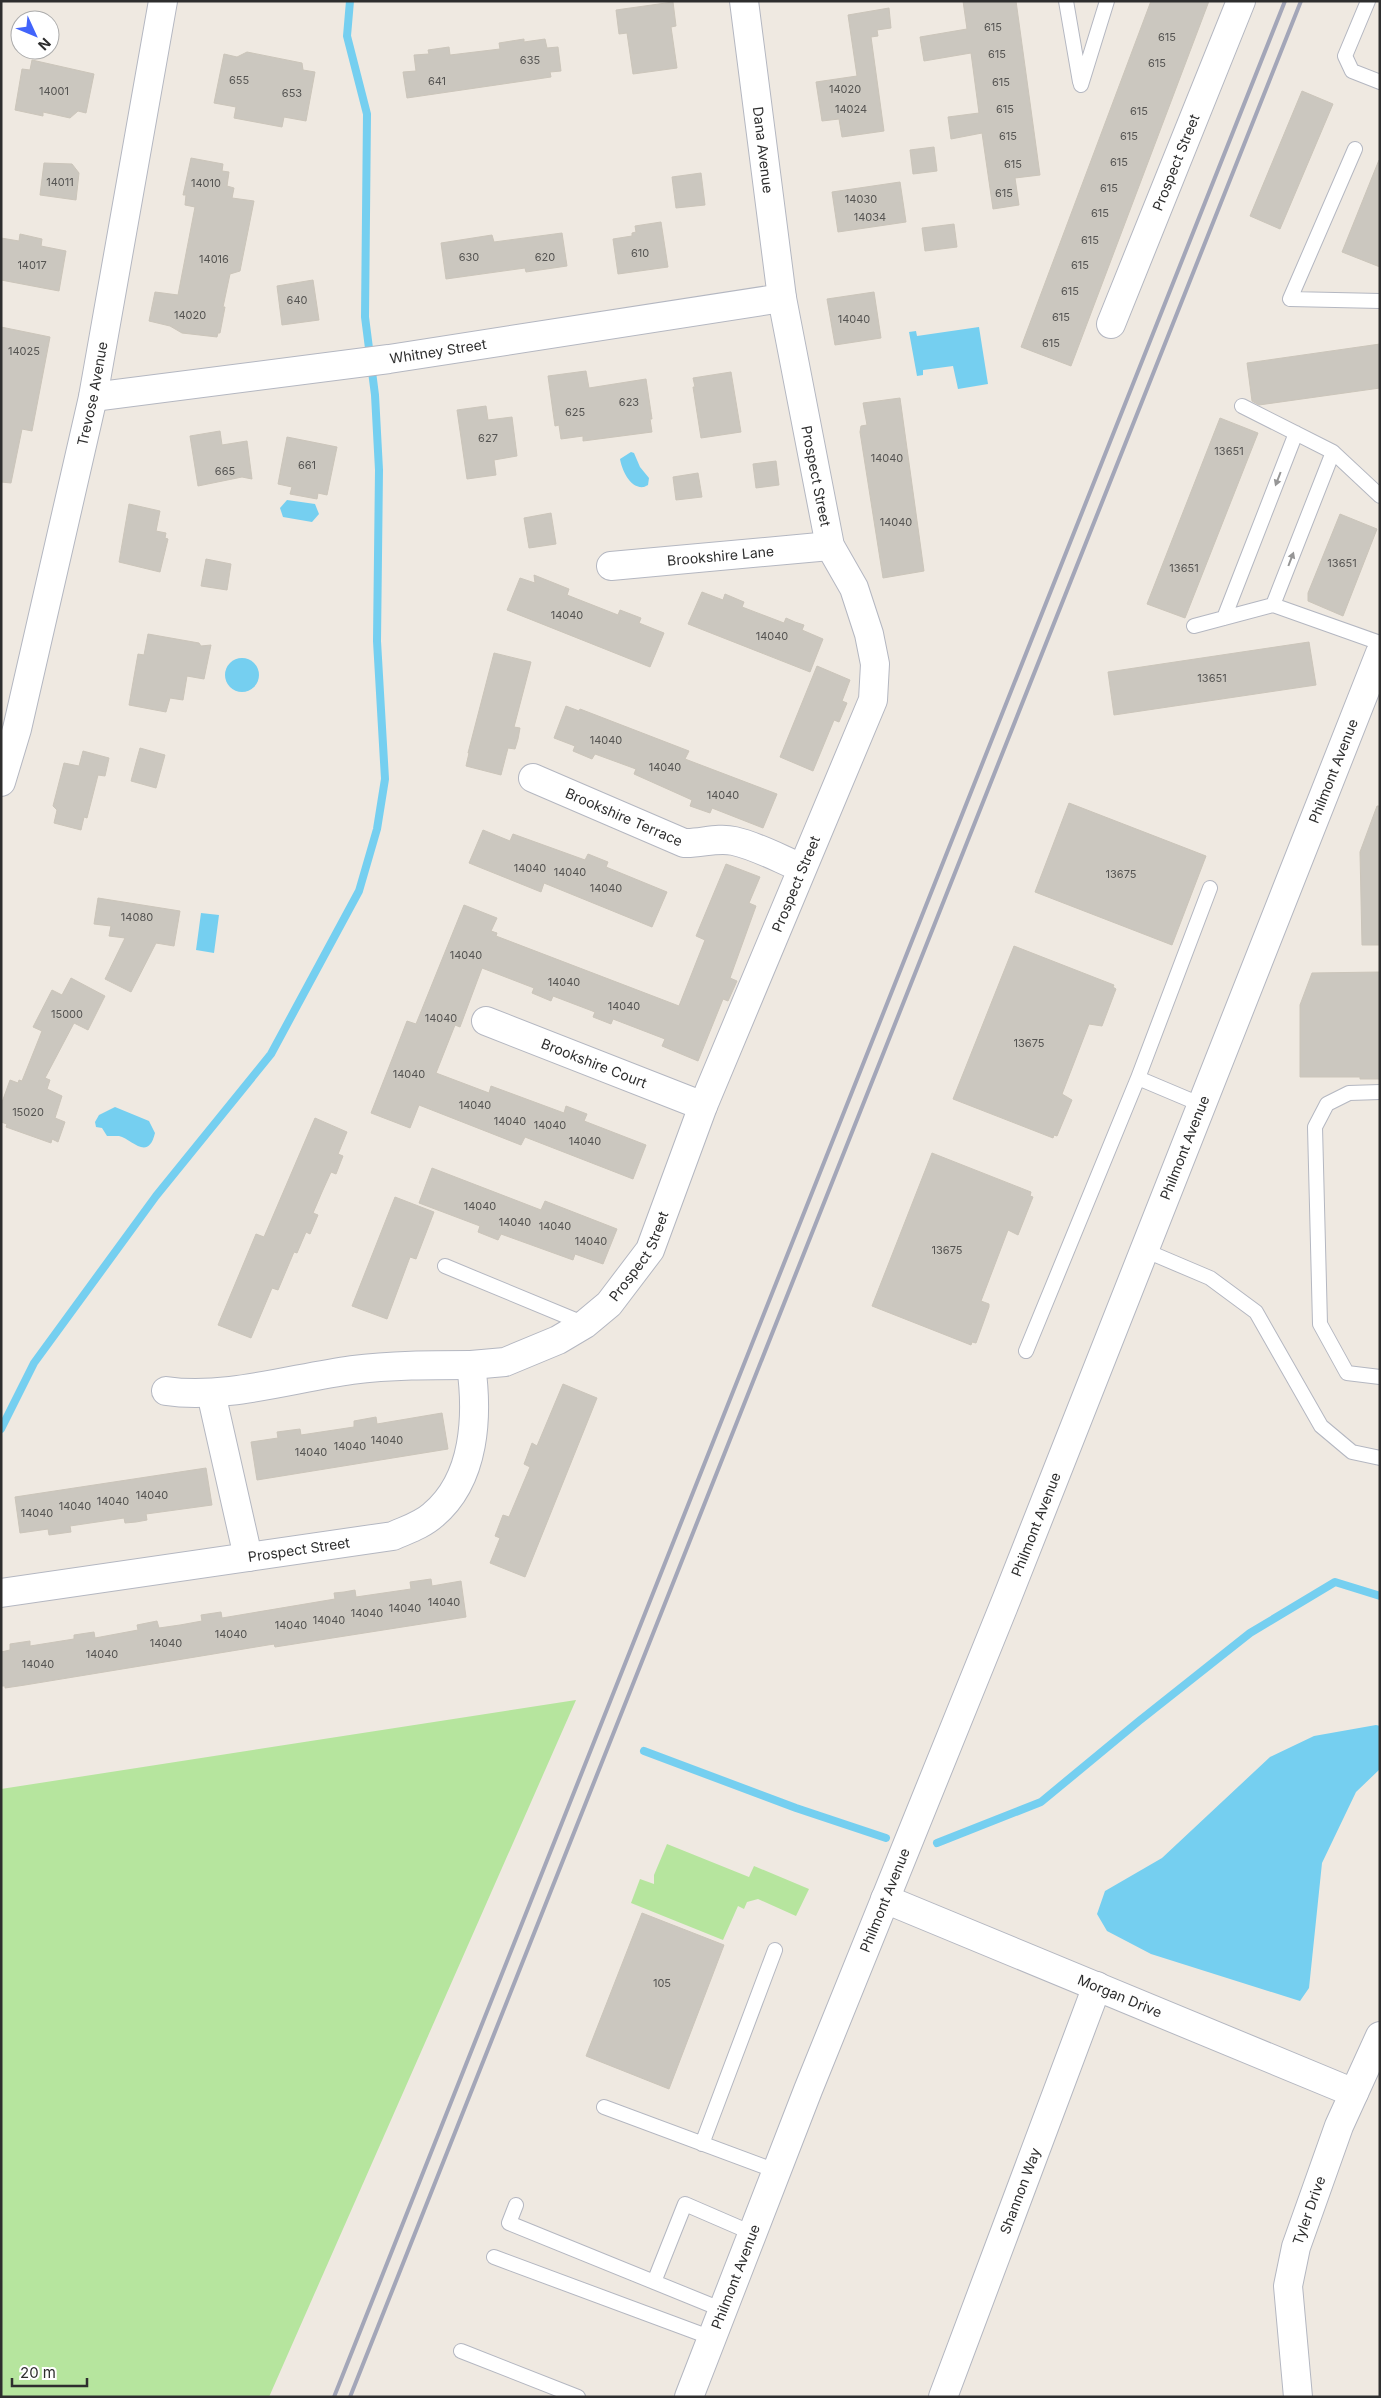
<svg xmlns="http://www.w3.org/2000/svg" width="1381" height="2398" font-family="Inter,sans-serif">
<rect width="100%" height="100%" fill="#efe9e1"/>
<path fill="#b6e59e" d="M576,1700L269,2397H1V1789Z
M667,1844L749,1877L754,1866L809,1889L796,1916L758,1899L747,1902L744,1909L738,1906L723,1940L631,1903L640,1879L654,1884V1875Z"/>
<path fill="#75cff0" d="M979,327L988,384L958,389L953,366L923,370V375L917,376L909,332L916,331L917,336Z
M631,452L634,453L640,467L649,478L648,485L644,487C630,489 622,470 620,459Z
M287,500L315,504L319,514L312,522L283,517L280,508Z
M225 675a17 17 0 1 1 34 0a17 17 0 1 1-34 0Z
M201,913L219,915L214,953L196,950Z
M115,1107L149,1121L155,1133C148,1162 132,1139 119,1136C115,1136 111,1136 107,1136L102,1128L96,1127L95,1122L99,1115Z
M1376,1725L1380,1726V1769L1356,1792L1322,1863L1309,1988L1300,2001L1151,1954L1107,1931L1097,1914L1105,1891L1162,1858L1270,1757L1314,1736Z"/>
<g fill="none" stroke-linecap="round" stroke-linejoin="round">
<path stroke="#75cff0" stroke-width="8" d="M1,1429L34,1363L156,1196L271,1054L359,891L377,829L385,779L377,641L379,470L375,395L365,317L367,114L347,36L350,1
M644,1751L796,1808L886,1838
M937,1843L1041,1802L1139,1721L1250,1633L1335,1582L1380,1596"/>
</g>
<path fill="#cbc7bf" stroke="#cbc5ba" d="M963,1H1016L1040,175L1015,178L1019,205L993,209L982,133L951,139L948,117L979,113L971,53L924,61L920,37L967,29Z
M1151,1H1209L1071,366L1021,347Z
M673,2L676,26L671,27L677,68L633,74L627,33L619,34L616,10Z
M889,8L891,28L877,30L878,36L871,37L884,131L842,137L839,119L822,121L816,82L857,76L848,15Z
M524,39V42L545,39L547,48L558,47L561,71L550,72L551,77L407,98L403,72L416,71L414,55L429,54L428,50L449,47L450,55L500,49L499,43Z
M247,52L302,63L303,70L315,72L306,121L284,117L282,127L234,118L236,107L214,103L224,54L237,57Z
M32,60L94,74L86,113L78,111L70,118L43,112V116L15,110L22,69L30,70Z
M1302,91L1333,104L1280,229L1250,216Z
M934,147L937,171L913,174L910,150Z
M191,158L223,164L222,171L229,172L227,186L234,188L232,198L254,201L240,271L230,274L223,307H225L220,333H218L217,337L182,333L170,326L149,321L155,292L178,295L195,207L185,205L186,195H183Z
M1379,160H1380V267L1342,252Z
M44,163L72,164L79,173L76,200L40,195Z
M701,173L705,205L676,208L672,177Z
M900,182L906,222L838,232L832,192Z
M661,222L668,267L618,274L613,239L632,236V233L636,232L635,226Z
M954,224L957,247L925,251L922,228Z
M562,233L567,266L526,272L525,268L446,279L441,243L492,235L494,242Z
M20,234L42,239L41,246L66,251L59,291L1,280V238L19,241Z
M313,280L319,320L282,325L277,286Z
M874,292L881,338L835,345L827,299Z
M1,327L50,337L32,431L22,429L11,483L1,482Z
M1380,344V388L1259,405L1252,401L1247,363Z
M586,371L589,388L646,379L652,419H650L652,432L583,441V436L561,439L559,425L555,426L548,376Z
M731,372L741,432L701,438L693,387H695L693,378Z
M900,398L924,571L883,578L860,432L861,426L867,425L863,403Z
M486,406L488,420L512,417L517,456L494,460L496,475L467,479L457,410Z
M1220,418L1258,433L1185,618L1147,604Z
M220,431L222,445L247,441L252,479L242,477L198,486L190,436Z
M287,437L337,447L327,495L318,493L317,499L290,494L292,487L278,484Z
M776,461L779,485L756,488L753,464Z
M698,473L702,497L676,500L673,477Z
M129,504L160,511L156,531L166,533L165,538L168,539L160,572L119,562Z
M551,513L556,544L529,548L524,518Z
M1340,514L1377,529L1343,616L1308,601V593Z
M206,559L231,564L227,590L201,586Z
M534,575L569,589L567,595L618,615L620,610L641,618L639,623L664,633L650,667L507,610L520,578L535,583Z
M702,592L723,600L725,594L744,602L742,607L784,623L786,618L795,622L804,625L802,630L823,639L810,672L688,624Z
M148,634L199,643L201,646L211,645L204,679L187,676L183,700L170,698L166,712L129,705L138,654L144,655Z
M1309,642L1316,685L1114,715L1108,672Z
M494,653L531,662L514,727L520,728L518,739L515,749L508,748L501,775L466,766L469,753H468Z
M817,666L850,680L842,701L847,703L839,722L834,720L813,771L780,757Z
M566,706L579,711L580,709L689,751L685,759L777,794L763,828L712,808L710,813L690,806L692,800L634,774L636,769L595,754L592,759L573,751L575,746L554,738Z
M140,748L165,755L156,788L131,781Z
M83,751L109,758L105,776L98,775L87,818L84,817L81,830L54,823L57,810L53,806L64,763L79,766Z
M1069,803L1206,856L1172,945L1035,892Z
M1377,806H1380V945H1362L1360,852Z
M483,830L510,841L513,834L585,860L588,854L608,862L606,867L667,892L652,927L544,883L541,892L469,863Z
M726,864L760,877L749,903L756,906L730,978L737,981L728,1001L723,999L698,1061L662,1046L665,1039L613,1019L611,1024L593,1017L595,1012L553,996L551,1001L532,993L534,988L482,968L460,1027L455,1025L436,1073L489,1093L491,1086L564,1113L566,1106L587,1114L584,1121L646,1145L633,1179L525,1137L521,1145L419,1105L410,1128L371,1113L407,1021L416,1024L464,905L497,918L491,931L497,933L496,936L679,1006L705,940L696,936Z
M98,898L180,911L174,946L156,943L131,992L105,979L125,938L109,936L111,926L94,924Z
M1014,946L1114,985L1113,987L1116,989L1102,1026L1089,1024L1062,1094L1072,1100L1057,1136L1054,1135L1053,1138L953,1099Z
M1380,972V1079H1360V1077H1300V1005L1312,973Z
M71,978L105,996L88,1030L74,1023L45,1078L50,1080L47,1089L62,1096L55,1118L65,1122L58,1142L52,1139L51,1143L6,1127L7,1124L1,1122V1105L10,1080L18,1083L19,1080L22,1081L42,1031L33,1027L52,990L62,995Z
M315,1118L347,1132L338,1154L343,1156L336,1174L331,1172L322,1192L313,1213L318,1215L310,1234L306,1232L297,1253L294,1252L278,1290L272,1288L251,1338L218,1325L256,1234L264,1237Z
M932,1153L1031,1192L1030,1196L1033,1197L1018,1235L1008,1230L981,1301L989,1304V1307L976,1343L972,1342L971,1345L872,1306Z
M432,1168L541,1210L545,1201L617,1229L603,1264L575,1254L573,1260L501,1234L498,1240L478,1232L480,1226L419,1203Z
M395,1197L434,1212L416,1259L410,1257L387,1319L352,1306Z
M563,1384L597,1398L525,1577L490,1563L500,1538L495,1536L503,1515L509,1517L530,1467L524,1464L532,1443L537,1446Z
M442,1413L448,1449L257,1480L251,1442L278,1438L277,1432L300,1429L301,1435L354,1427V1421L376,1417L377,1424Z
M206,1468L212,1505L146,1514L147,1520L136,1522L125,1523L124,1518L70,1526L71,1532L49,1535L48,1529L20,1533L15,1497Z
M431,1579L432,1586L461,1581L466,1617L275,1647L274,1644L25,1685L5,1688V1686H1V1652L10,1650V1644L30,1641V1646L74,1639V1635L94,1632L95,1638L138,1630L137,1625L157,1621L159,1628L180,1625L202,1621L201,1615L221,1612L222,1618L335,1599L334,1593L344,1592L355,1590L356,1597L411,1589L410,1582Z
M642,1913L724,1945L669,2089L586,2056Z"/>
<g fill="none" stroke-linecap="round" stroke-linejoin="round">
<defs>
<path id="service" d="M1066,1L1080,82
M1368,1L1345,56L1352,71L1380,82
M1081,85L1107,1
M1355,149L1290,299L1380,301
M1242,406L1333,452L1273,605
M1333,452L1380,496
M1224,618L1296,433
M1194,626L1273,605L1380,643
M1138,1078L1210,888
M1380,1092L1349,1093L1327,1104L1315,1127L1320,1324L1347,1373L1380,1377
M1144,1250L1210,1278L1256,1312L1321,1426L1352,1452L1380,1458
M445,1266L585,1324
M1026,1351L1138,1078L1202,1105
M604,2107L776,2171
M702,2144L775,1950
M516,2205L509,2223L723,2310
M494,2257L712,2338
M654,2282L685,2204L752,2233
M461,2351L578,2397"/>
<g id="minor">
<path id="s1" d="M1111,324L1241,1"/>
<path id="s2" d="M93,397L389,359L782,298"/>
<path id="s3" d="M611,566L830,546"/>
<path id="s4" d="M533,778L684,843C700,844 717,837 734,841C757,846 780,859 802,868"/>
<path id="s5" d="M486,1021L703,1106"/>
<path d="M166,1391C224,1400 293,1378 352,1370C391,1365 431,1365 471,1365"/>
<path d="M211,1393L248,1557"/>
<path id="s6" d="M1,1593L393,1536C406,1530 422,1525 433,1515C476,1479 478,1415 471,1365L505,1362L558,1340L585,1324L609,1304L650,1250L703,1106L873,700L875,664L869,634L854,588L830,546L782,298L744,1"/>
<path id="s7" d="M885,1899L1354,2093"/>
<path id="s8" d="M943,2397L1097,1986"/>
<path id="s9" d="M1298,2397L1288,2286L1296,2247L1339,2126L1380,2036"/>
</g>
<g id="tertiary">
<path id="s10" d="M1,782L17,729L93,397L163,1"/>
</g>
<g id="secondary">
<path id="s11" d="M689,2397L808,2090L1007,1598L1380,653"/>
</g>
</defs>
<use href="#service" stroke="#b4b7c1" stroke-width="16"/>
<use href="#minor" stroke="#b4b7c1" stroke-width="30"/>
<use href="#tertiary" stroke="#b4b7c1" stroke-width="30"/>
<use href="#secondary" stroke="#b4b7c1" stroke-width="30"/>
<use href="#service" stroke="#fff" stroke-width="14"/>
<use href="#minor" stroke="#fff" stroke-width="28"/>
<use href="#tertiary" stroke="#fff" stroke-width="28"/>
<use href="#secondary" stroke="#fff" stroke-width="28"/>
<path stroke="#a3a6b8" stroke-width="4" d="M334,2397L1285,1
M350,2397L1301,1"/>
</g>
<defs><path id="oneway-solid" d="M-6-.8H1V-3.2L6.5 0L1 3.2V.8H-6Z" transform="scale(1.25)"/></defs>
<g fill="#969696">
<use href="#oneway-solid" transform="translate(1278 479) rotate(111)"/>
<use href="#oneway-solid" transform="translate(1291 559) rotate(-69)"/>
</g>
<g text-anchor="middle" stroke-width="4" stroke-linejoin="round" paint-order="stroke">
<g font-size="11" fill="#555452">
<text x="993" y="31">615</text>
<text x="1167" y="41">615</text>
<text x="997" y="58">615</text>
<text x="530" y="64">635</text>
<text x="1157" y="67">615</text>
<text x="239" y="84">655</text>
<text x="437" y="85">641</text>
<text x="1001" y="86">615</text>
<text x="845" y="93">14020</text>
<text x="54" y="95">14001</text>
<text x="292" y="97">653</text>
<text x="851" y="113">14024</text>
<text x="1005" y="113">615</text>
<text x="1139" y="115">615</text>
<text x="1008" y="140">615</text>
<text x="1129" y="140">615</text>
<text x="1119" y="166">615</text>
<text x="1013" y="168">615</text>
<text x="60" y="186">14011</text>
<text x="206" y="187">14010</text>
<text x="1109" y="192">615</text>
<text x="1004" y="197">615</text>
<text x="861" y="203">14030</text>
<text x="1100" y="217">615</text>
<text x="870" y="221">14034</text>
<text x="1090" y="244">615</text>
<text x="640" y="257">610</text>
<text x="469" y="261">630</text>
<text x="545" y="261">620</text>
<text x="214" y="263">14016</text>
<text x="32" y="269">14017</text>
<text x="1080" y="269">615</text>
<text x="1070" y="295">615</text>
<text x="297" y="304">640</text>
<text x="190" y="319">14020</text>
<text x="1061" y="321">615</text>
<text x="854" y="323">14040</text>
<text x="1051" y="347">615</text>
<text x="24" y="355">14025</text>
<text x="629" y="406">623</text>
<text x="575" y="416">625</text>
<text x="488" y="442">627</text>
<text x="1229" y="455">13651</text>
<text x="887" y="462">14040</text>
<text x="307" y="469">661</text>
<text x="225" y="475">665</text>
<text x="896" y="526">14040</text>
<text x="1342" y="567">13651</text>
<text x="1184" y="572">13651</text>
<text x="567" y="619">14040</text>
<text x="772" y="640">14040</text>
<text x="1212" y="682">13651</text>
<text x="606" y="744">14040</text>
<text x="665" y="771">14040</text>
<text x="723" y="799">14040</text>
<text x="530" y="872">14040</text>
<text x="570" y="876">14040</text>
<text x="1121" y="878">13675</text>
<text x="606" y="892">14040</text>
<text x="137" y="921">14080</text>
<text x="466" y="959">14040</text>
<text x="564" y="986">14040</text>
<text x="624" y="1010">14040</text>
<text x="67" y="1018">15000</text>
<text x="441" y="1022">14040</text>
<text x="1029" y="1047">13675</text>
<text x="409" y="1078">14040</text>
<text x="475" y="1109">14040</text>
<text x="28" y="1116">15020</text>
<text x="510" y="1125">14040</text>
<text x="550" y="1129">14040</text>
<text x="585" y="1145">14040</text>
<text x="480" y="1210">14040</text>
<text x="515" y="1226">14040</text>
<text x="555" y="1230">14040</text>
<text x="591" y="1245">14040</text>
<text x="947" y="1254">13675</text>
<text x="387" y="1444">14040</text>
<text x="350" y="1450">14040</text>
<text x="311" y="1456">14040</text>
<text x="152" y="1499">14040</text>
<text x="113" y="1505">14040</text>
<text x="75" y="1510">14040</text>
<text x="37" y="1517">14040</text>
<text x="444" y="1606">14040</text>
<text x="405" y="1612">14040</text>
<text x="367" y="1617">14040</text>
<text x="329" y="1624">14040</text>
<text x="291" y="1629">14040</text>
<text x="231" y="1638">14040</text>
<text x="166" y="1647">14040</text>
<text x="102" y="1658">14040</text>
<text x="38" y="1668">14040</text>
<text x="662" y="1987">105</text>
</g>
<g font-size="14" fill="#2e2e2e" stroke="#fff">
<text transform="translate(763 150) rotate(83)" y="5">Dana Avenue</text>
<text dy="5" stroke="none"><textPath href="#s1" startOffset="174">Prospect Street</textPath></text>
<text dy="5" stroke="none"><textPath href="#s2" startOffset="348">Whitney Street</textPath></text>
<text dy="5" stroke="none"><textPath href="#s10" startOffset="399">Trevose Avenue</textPath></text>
<text transform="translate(816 476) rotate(79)" y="5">Prospect Street</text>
<text dy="5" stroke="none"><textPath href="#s3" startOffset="110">Brookshire Lane</textPath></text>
<text dy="5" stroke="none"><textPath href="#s11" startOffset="1749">Philmont Avenue</textPath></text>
<text dy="5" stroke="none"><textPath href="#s4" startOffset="99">Brookshire Terrace</textPath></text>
<text dy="5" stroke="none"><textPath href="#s6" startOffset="1219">Prospect Street</textPath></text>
<text dy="5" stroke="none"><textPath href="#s5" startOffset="116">Brookshire Court</textPath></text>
<text dy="5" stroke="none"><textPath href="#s11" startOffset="1344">Philmont Avenue</textPath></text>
<text dy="5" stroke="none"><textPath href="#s6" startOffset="814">Prospect Street</textPath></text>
<text dy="5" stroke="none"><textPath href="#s11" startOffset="939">Philmont Avenue</textPath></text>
<text dy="5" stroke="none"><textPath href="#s6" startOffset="301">Prospect Street</textPath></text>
<text dy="5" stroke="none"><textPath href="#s11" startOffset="534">Philmont Avenue</textPath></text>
<text dy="5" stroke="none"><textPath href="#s7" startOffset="254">Morgan Drive</textPath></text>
<text dy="5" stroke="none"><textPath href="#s8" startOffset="220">Shannon Way</textPath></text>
<text dy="5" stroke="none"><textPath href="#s9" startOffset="190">Tyler Drive</textPath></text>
<text dy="5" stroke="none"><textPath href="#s11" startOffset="129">Philmont Avenue</textPath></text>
</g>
</g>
<rect width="1381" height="2398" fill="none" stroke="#2e2e2e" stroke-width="5"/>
<g transform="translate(35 35) rotate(134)"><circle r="24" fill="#ffffff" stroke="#ababab"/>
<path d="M0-4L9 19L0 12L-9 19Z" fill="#4264fb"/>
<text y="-8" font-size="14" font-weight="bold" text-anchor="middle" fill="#2e2e2e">N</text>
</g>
<path d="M12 2378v8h75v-8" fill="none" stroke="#2e2e2e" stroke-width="2.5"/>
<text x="20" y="2378" font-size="15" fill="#2e2e2e" stroke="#ffffff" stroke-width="4" paint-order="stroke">20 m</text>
</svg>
